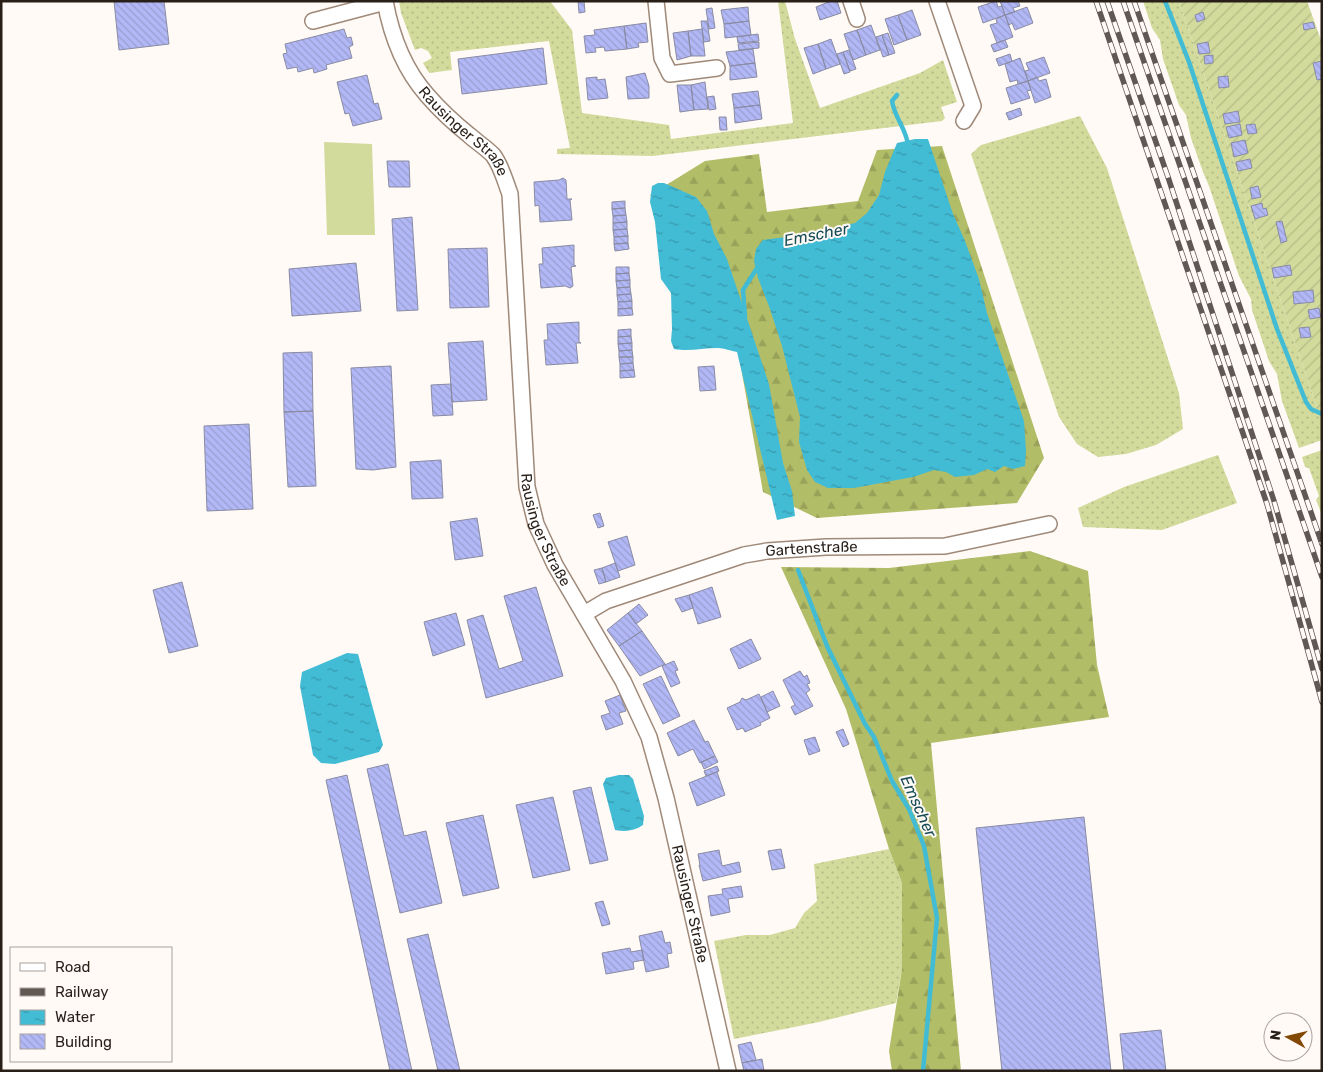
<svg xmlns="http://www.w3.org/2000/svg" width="1323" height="1072" font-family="Rubik,sans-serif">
<defs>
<pattern id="grass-dots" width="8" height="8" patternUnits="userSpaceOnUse" patternTransform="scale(1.25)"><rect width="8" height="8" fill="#d2db9b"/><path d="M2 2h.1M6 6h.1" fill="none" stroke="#b4bc85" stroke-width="1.8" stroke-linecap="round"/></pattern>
<pattern id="forest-firs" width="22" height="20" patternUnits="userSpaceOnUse" patternTransform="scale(1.25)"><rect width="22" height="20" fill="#b2bd67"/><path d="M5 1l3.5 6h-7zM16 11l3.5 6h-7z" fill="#99a259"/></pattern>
<pattern id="garden-furrows" width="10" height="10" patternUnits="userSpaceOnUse" patternTransform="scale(1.25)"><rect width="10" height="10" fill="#d2db9b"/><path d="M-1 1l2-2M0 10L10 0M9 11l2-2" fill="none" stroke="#b4bc85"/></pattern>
<pattern id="water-ripples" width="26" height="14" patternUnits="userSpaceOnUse" patternTransform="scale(1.25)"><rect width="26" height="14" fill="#42bcd5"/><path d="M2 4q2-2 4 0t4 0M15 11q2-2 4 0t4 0" fill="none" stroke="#3798ac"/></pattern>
<pattern id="building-back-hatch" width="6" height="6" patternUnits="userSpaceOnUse" patternTransform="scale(1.25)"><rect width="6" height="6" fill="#b2b8f6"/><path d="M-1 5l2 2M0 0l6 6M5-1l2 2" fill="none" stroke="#999ed2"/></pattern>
</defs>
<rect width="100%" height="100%" fill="#fffaf6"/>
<path fill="url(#grass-dots)" d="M399,1H550L572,30L582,113L669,125L671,139L793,123L778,1H785L795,39L820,108L920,73L943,60L957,102L941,107L945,118L942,121L653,156L557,154V149L570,148L549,41L450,52L452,70L429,73L423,63L432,58L428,51L421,48L415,50L401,13Z
M1143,1H1179L1317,407H1322V440L1299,448L1282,401L1277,374L1269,361L1252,310L1251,299L1239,276L1209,186L1203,172L1191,138L1186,115L1179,105L1163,59L1160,40L1152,28Z
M1080,116L1107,168L1179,393L1183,429L1156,445L1126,454L1098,457L1077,444L1059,417L971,154L981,145Z
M1322,450V515L1316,500L1319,496L1309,468L1305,467L1302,457Z
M1218,455L1237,503L1162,530L1083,527L1078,508L1124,487Z
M889,849L902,883V969L896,1003L819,1022L734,1039L714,941L746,935H770L795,928L804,913L817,901L814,864Z"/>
<path fill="url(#forest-firs)" d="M942,146L1044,458L1017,503L817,518L763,492L722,260L650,195L705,161L759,154L767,212L858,201L877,150Z
M1030,551L1088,571L1097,665L1109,717L931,743L961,1071H892L889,1051L902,969V883L889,849L846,709L781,567L889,568Z"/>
<path fill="url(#garden-furrows)" d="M1179,1H1307L1322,43V407H1317Z"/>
<path fill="#d2db9b" d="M324,142L372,144L375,235H327Z"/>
<path fill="url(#water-ripples)" d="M915,139H928L953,214L965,241L979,279L987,313L1024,421L1026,450L1025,466L1013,469L1004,466L995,472L987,469L974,475L955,477L946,472L934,470L913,477L854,488H828L815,482L807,470L799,442L800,417L782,346L770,309L758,278L754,261L756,249L763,240L808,234L855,223L867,213L879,195L885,172L897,143Z
M658,183H664L696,197L707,211L714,234L727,259L769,384L783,463L792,491L795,516L777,520L737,352C731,351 724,348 718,348C702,348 689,352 674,349L671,341L672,329L671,293L661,279L655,222L650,202L652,186Z
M347,653L358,654L383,745L379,752L335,764L321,763L313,755L300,686L302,672Z
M619,775H629L633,779L644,816L643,825C634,831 626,832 615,830L603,784L606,778Z"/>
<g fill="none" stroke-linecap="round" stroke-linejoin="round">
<path stroke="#42bcd5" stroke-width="4.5" d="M1165,1L1189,62L1277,329L1306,402L1311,409L1322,414
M897,95L892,101C895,119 906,128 908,145
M745,317L743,290L759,265
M798,570L827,646L865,724L874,737L892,781L909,809L924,846L937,918L923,1071"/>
</g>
<path fill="url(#building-back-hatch)" stroke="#898ba3" d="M114,1H164L169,44L119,50Z
M578,1H584L585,12L579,13Z
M831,1H837L841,13L820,20L816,7Z
M996,1L998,7L1002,6L1005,15L983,23L978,7Z
M1000,1H1018L1020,6L1013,8L1015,12L1005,15Z
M748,7L749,21L724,24L721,10Z
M1027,7L1033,23L1015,30L1012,23L1009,25L1005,15Z
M712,8L715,28L709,29L706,9Z
M912,10L921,35L907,40L898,15Z
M1203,12L1205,19L1197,22L1195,15Z
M898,15L907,40L894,45L885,19Z
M1005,15L1013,37L997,43L990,25L997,23L996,19Z
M701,21H707L710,41L704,42Z
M749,21L751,35L725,38L724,24Z
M1313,22L1315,28L1304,30L1303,24Z
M646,23L648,42L638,43L639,47L627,49L624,26Z
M871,25L880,50L866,55L857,30Z
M624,26L627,49L605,51L604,47L595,48L596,52L586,53L584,36L595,35L594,30Z
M344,29L347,38L351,37L353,45L349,47L352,58L326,65L327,69L314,73L313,68L298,72L297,67L287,69L283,54L287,53L285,44Z
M702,29L705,56H691L688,31Z
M857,30L866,55L853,60L844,34Z
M688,31L691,56L677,60L673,33Z
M888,33L895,53L889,55L882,35Z
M758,34L759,41L738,43L737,37Z
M882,35L889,55L883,57L876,37Z
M831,39L840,64L826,69L818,44Z
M1005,40L1008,47L994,52L991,45Z
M759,42V48L739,50L738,44Z
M1208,42L1210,53L1199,54L1197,44Z
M818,44L826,69L813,74L804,48Z
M543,48L547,84L462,94L458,59Z
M753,49L755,63L730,66L726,52Z
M849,50L856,69L850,71L843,52Z
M843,52L850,72L844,74L837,54Z
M1010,54L1012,61L999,66L996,59Z
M1213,55V63L1205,64L1204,56Z
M1044,57L1050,73L1028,81L1025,71L1029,70L1026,63Z
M1020,58L1028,81L1018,84L1017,80L1010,82L1005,64Z
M1322,61V79L1317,80L1313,63Z
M755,63L757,77L730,80V66Z
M645,73L649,86V98L628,99L626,77Z
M367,75L374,104L378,103L382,119L353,126L349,113L345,114L337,82Z
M1228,76L1229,87L1219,88L1218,77Z
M597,77V80L605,79L608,98L588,100L586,78Z
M1037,77L1039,81L1046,79L1051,97L1035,103L1028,81Z
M1028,81L1031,90L1027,91L1030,98L1011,104L1006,88Z
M705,82L708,109L694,110L691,85Z
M677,85H691L694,110L680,112Z
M758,91L760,105L734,108L732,94Z
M714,96L716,109L709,110L707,97Z
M760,105L762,119L735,123L734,108Z
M1020,108L1022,115L1009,120L1006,113Z
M1238,111L1240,122L1225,124L1223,114Z
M719,117H726L727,130H720Z
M1240,124L1242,135L1229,138L1226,127Z
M1255,124L1257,133L1248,134L1246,125Z
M1245,140L1248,153L1234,157L1231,143Z
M1250,159L1252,168L1238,171L1236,162Z
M387,161H409L410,187H389Z
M563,178L566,180L567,199H572L570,200L572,220L540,222L539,205L535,206L534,182L559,180Z
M1258,186L1261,197L1252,199L1250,188Z
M625,201V208L612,209V202Z
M1262,203L1263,209L1266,208L1268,215L1255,219L1251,206Z
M625,208L626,215L613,216L612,209Z
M626,215L627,222L613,223V216Z
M412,217L418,310L397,311L392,219Z
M1282,221L1287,241L1281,243L1276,222Z
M627,222V229L613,230V223Z
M627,229L628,236L614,237L613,230Z
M628,236V243L614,244V237Z
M628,243L629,249L615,251L614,244Z
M574,245V265L576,266L571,267L573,286L570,288L565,286L541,288L539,264H543L542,248Z
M487,248L489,307L450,308L448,249Z
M356,263L361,311L292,316L289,269Z
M1290,265L1292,275L1274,278L1272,268Z
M616,267H629V273L616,274Z
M629,273L630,280L616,281V274Z
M630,280V287L617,288L616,281Z
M630,287L631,294L617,295V288Z
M1313,290L1314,302L1294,304L1293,292Z
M631,294L632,301L618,302L617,295Z
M632,301V308L618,309V302Z
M632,308L633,315L618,316V309Z
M1319,308L1321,317L1310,319L1308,310Z
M579,322V342L581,343H576L578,363L546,365L544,340H548L547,324Z
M1309,327L1311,337L1301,338L1299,328Z
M631,329V336L618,337V330Z
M631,336L632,343L618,344V337Z
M483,341L487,400L452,402L448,343Z
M632,343V350L619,351L618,344Z
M632,350L633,357H619V351Z
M312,352L313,411L284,412L283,353Z
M619,357H633V363L620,364Z
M633,363L634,370L620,371V364Z
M391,366L396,467L373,470L356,469L351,368Z
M714,366L716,390L700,391L698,367Z
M634,370L635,377L620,378V371Z
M451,384L453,415L433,416L431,385Z
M313,411L316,486L288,487L284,412Z
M249,424L253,509L207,511L204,426Z
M441,460L443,498L412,499L410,462Z
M600,513L604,526L598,528L593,515Z
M477,518L483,556L455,560L450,522Z
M627,536L635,565L618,571L608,542Z
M615,563L620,577L606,582L602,568Z
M602,568L606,582L599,584L594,570Z
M182,582L198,646L169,653L153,590Z
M536,587L563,676L486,698L467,620L483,615L499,669L523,661L504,596Z
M712,587L721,617L698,624L689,595Z
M689,595L693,608L682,612L675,599Z
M639,604L648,615L636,624L628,613Z
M456,613L465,645L433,656L424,622Z
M628,613L642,631L619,646L607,630Z
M642,631L665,664L640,676L619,646Z
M751,639L761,659L739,669L730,649Z
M674,661L678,670L675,671L680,683L671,687L662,666Z
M800,671L804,677L807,675L810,683L807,684L810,690L806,693L813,706L795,715L791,707L795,705L783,680Z
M661,676L680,716L663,724L643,684Z
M773,691L780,706L767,712L761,697Z
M759,694L770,718L760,723L761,725L745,732L743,728L737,730L727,708L740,702L742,698L746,700Z
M620,695L626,711L619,713L623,724L606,730L601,716L610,713L605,701Z
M694,720L705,742L708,741L715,756L700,763L693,749L678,756L667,733Z
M843,729L849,744L843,747L836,732Z
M815,737L820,751L809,755L804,740Z
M715,756L718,762L704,769L701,762Z
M388,764L404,836L426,831L442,903L400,913L367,769Z
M717,766L719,771L706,776L704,771Z
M717,772L725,795L697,806L689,783Z
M347,775L412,1071H390L326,780Z
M591,787L608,860L590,864L573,791Z
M553,797L570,870L533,878L516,805Z
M483,815L499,888L463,896L446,823Z
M1084,817L1111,1071H1002L976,828Z
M781,849L785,868L772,870L768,851Z
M719,850L722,866L739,862L741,872L703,881L699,865H700L698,854Z
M741,886L743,897L728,899L730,912L711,916L708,896L723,894L722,889Z
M603,901L610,924L602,926L595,903Z
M662,931L665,943L670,942L672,953L667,954L669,967L646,972L639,936Z
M428,934L460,1071H438L407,939Z
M630,948L631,952L642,950L644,960L633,962L634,969L606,974L602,953Z
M1161,1030L1166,1071H1124L1120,1034Z
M751,1042L756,1060L742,1063L738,1045Z
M762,1059L764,1071H744L742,1063Z"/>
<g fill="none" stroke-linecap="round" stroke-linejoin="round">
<defs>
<g id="street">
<path id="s1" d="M385,1C391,34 404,69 427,95C440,110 454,123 469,135C477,142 486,148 493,155C502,167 505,181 510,194L527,487L536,524L555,565L623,681L649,737L666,798L728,1071"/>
<path d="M656,1L662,58L670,74L717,68"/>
<path d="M851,1L857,19"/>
<path d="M937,1L973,106L964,121"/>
<path d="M313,21L385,2"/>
<path id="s2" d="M584,614L606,601L744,555L767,551L826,547L945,546L1049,524"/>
</g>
</defs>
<use href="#street" stroke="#9f8979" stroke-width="18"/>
<use href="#street" stroke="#fff" stroke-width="15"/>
<defs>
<path id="rail" d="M1096,1L1267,504L1322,702
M1107,1L1168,177L1274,501L1322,669
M1123,1L1322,577
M1134,1L1322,544"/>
</defs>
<use href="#rail" stroke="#605852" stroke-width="5.5"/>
<use href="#rail" stroke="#fffaf6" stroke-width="4" stroke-dasharray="11" stroke-linecap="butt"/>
</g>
<g text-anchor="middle" stroke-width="4" stroke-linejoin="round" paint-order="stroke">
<g font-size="15" fill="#281f19" stroke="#fffaf6">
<text dy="5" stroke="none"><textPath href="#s1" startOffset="156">Rausinger Straße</textPath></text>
<text dy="5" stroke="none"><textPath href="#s1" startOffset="576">Rausinger Straße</textPath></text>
<text dy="5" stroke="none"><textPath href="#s2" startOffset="239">Gartenstraße</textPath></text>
<text dy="5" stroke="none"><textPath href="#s1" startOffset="981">Rausinger Straße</textPath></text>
</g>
<g font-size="16" font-style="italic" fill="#184c57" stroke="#fffaf6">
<text transform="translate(816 234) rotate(-11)" y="6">Emscher</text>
<text transform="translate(919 806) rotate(66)" y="6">Emscher</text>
</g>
</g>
<rect width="1323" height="1072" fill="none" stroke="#281f19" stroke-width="5"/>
<rect x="10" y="947" width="162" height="115" fill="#fffaf6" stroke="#a9a29e"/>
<rect x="20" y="963" width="25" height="8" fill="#ffffff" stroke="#a9a29e"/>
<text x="55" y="972" font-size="15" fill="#281f19">Road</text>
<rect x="20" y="988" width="25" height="8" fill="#605852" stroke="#a9a29e"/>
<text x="55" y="997" font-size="15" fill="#281f19">Railway</text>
<rect x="20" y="1010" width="25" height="15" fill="url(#water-ripples)" stroke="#a9a29e"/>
<text x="55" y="1022" font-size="15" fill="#281f19">Water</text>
<rect x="20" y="1034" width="25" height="15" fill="url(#building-back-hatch)" stroke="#a9a29e"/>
<text x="55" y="1047" font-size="15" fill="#281f19">Building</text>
<g transform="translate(1288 1037) rotate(278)"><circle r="24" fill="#fffaf6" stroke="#a9a29e"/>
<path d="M0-4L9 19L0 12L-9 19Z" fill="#824700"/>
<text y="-8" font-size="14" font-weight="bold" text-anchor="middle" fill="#281f19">N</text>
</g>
</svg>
